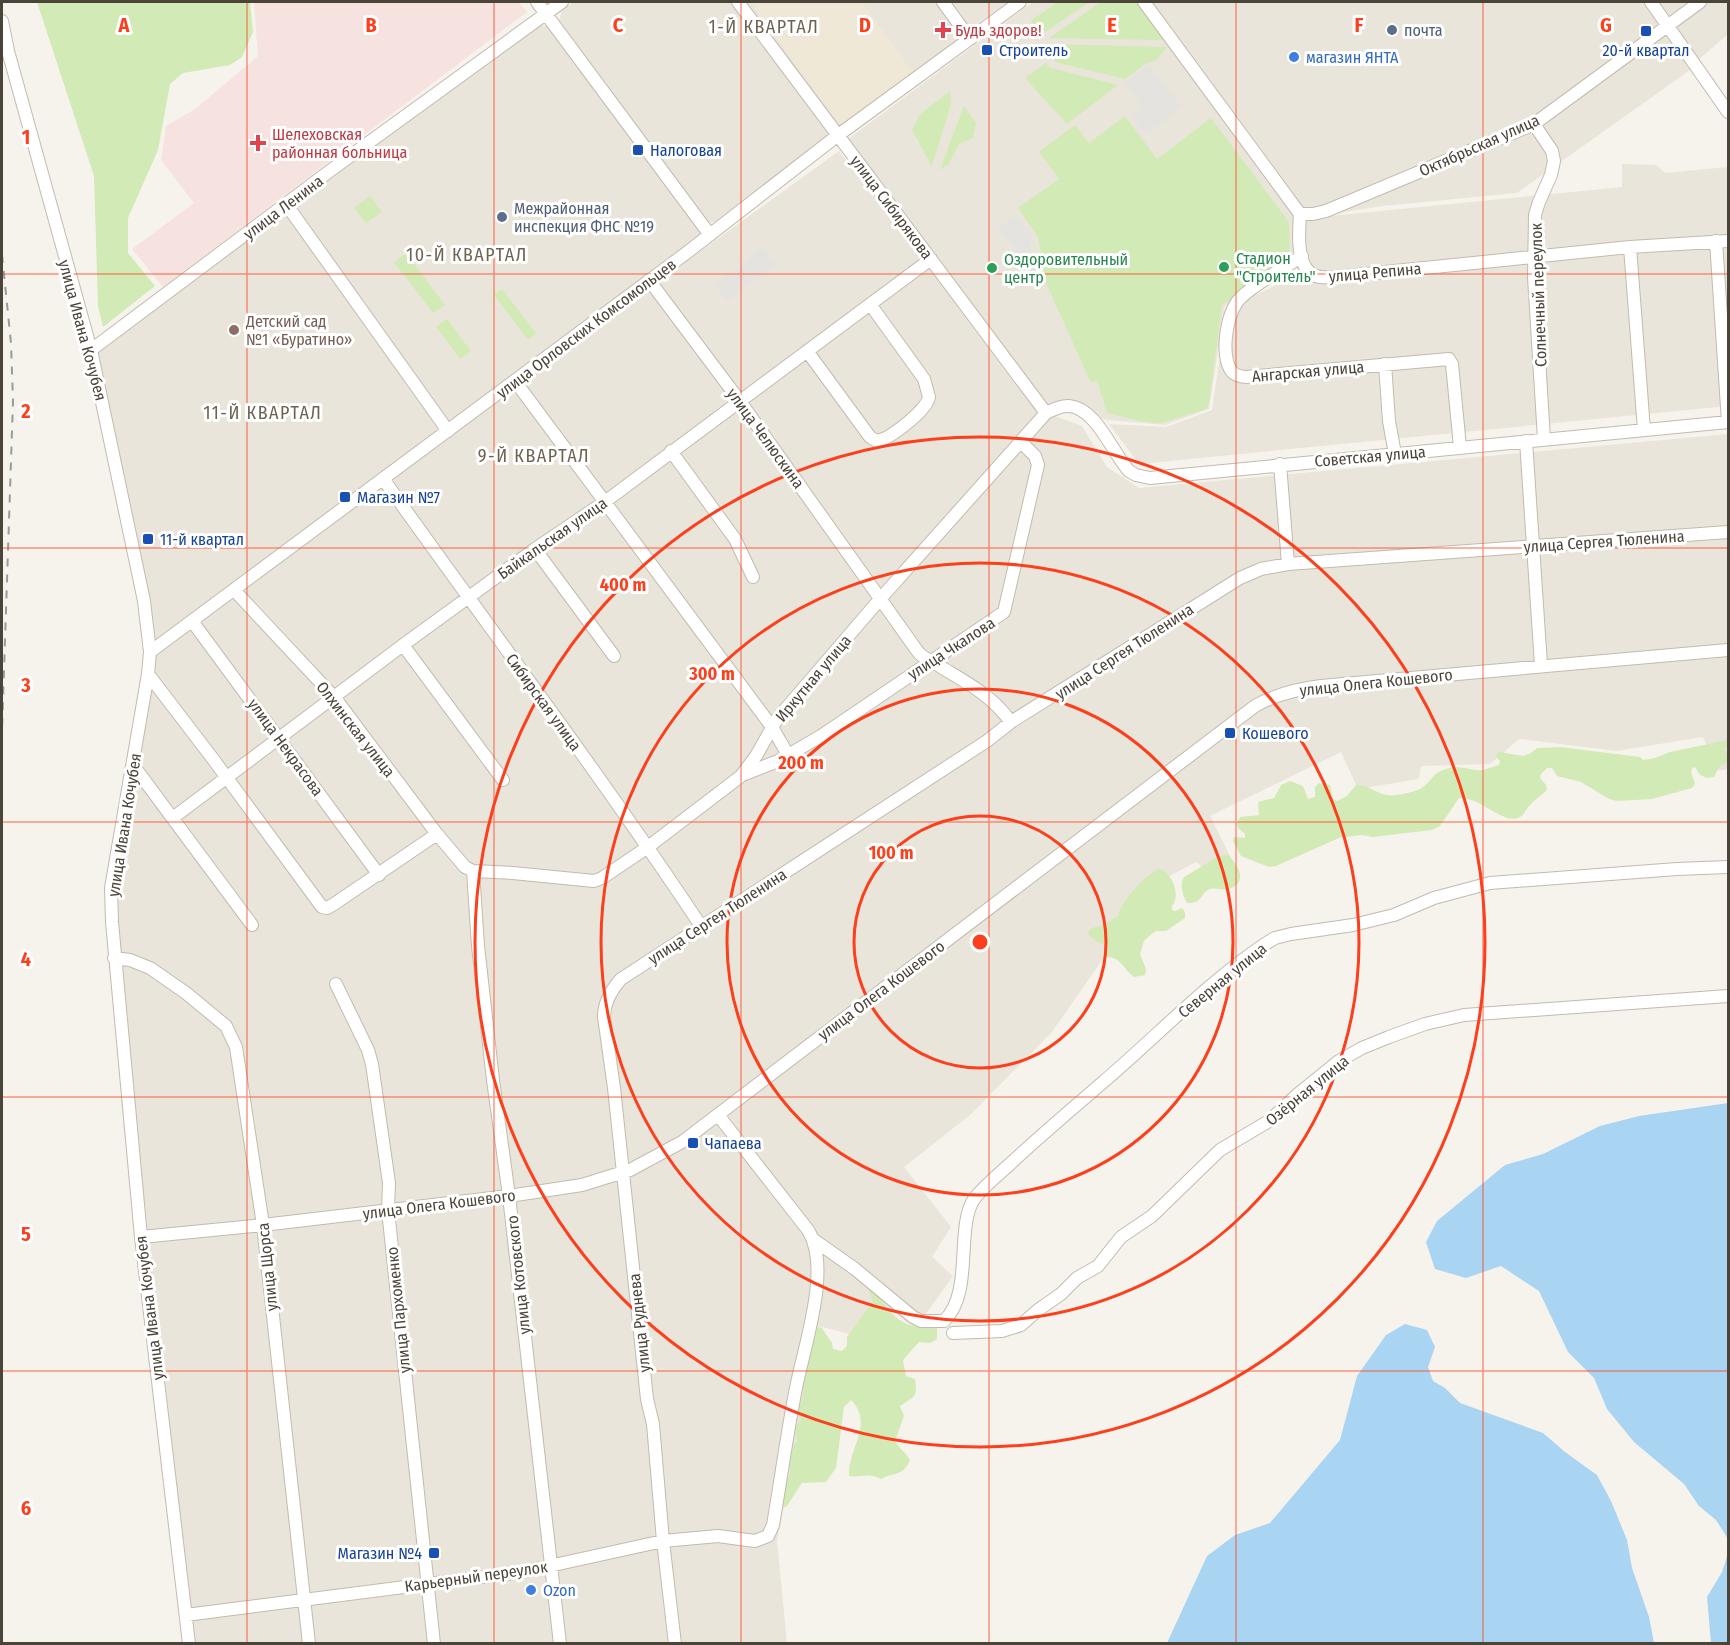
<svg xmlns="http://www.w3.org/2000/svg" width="1730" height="1645" font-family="'Fira Sans Condensed',sans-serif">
<rect width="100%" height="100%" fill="#f6f3ec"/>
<path fill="#eae5da" d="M573,2H940L961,30L959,41L718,221L709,223L559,20L562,10Z
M950,2H1008L975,25L965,23Z
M1033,2H1651L1697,65L1517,193L1383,206L1300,219L1622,187V164L1656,165L1665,173L1728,167V406L1139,464L1109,424L1166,427L1212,410L1227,308L1298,275L1296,260L1225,306L1209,409L1165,425L1108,420L1090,416L1078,409L1047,413L1082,426L1107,467L1139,488L1728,434V769L1717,771L1703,737L1616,751L1519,739L1490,764L1421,766L1419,779L1358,789L1341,752L1210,816L1239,874L1222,884L1196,862L1156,883L1052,1032L970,1115L904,1167L951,1227L932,1257L953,1276L925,1315L913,1326L878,1301L857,1336L819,1326L777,1541L787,1643H195L112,922L150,652L91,350L538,26H548L710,235L388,477L839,151L873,196L880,191L848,139Z
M1653,2H1728V34L1698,60Z"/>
<path fill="#efe8d6" d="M763,2H862L914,74L842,127L754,8Z"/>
<path fill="#f6e3e0" d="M254,2H519L527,12L163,287L132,249L194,203L161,160L166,126L195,109L258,56Z"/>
<path fill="#d2eab5" d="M37,2H250L253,32L242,57L230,65L183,73L170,84L158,150L128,218V253L155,286L103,327L98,306L94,176Z
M1058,2H1090L1045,32L1030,21Z
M1101,2H1137L1165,40L1049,38Z
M1051,44L1167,47L1156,61L1148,62L1125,79L1055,62Z
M1046,63L1051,68L1118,85L1067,124L1025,78Z
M950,91L951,104L932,166L912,130L920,114Z
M964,106L976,123L973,138L959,144L948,165L940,170Z
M1125,116L1157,159L1211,118L1289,222L1290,262L1222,305L1209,404L1206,409L1162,423L1144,422L1107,413L1097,380L1091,383L1046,283L1038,237L1018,208L1059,179L1039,152L1075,125L1089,143Z
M370,196L382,212L366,223L354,208Z
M406,253L445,305L433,313L394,262Z
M502,289L536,333L528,340L494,295Z
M447,319L471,351L460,359L436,327Z
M1728,740V746L1724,749L1728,754V761L1719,767L1714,777L1707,778L1700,775L1695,767L1692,768L1691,772L1695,784L1692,788L1652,799L1617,801L1609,799L1581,782L1557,776L1552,768H1547L1541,774L1540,778L1546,785L1547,790C1541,796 1534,800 1529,806C1525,810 1525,814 1520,817C1504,826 1480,796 1459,798L1440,826L1432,830L1373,837L1362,835L1339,838L1276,866L1269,867L1241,856L1233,841L1234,837L1245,838V834L1238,828L1237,823L1240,817L1259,815L1258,802L1274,798L1281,785L1290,781L1303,786L1308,799L1315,797V787L1319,783L1330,785L1333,799L1337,801L1347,796L1356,785C1371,784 1379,798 1396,795C1404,794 1416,792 1423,787C1434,779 1431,773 1449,768C1459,765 1466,769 1476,770C1483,771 1492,767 1499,765L1500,761L1496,757L1497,753L1500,752L1523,756L1531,753L1537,748L1560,747L1640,757L1643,760L1655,758L1670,752Z
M1228,855C1238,865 1249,882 1229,889C1223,891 1216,887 1210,889C1199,893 1204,904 1187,903C1183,895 1179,887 1184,877L1219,856Z
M1159,869C1173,872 1181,897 1172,906V910L1175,911L1182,908L1185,912V918L1166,931H1156L1148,937L1144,941L1140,954L1146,969L1145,975L1134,977C1123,969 1121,956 1105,957L1103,954L1106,945L1096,941L1088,934L1091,928L1105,925L1119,915C1118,904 1148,872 1159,869Z
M872,1290L875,1291C886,1305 894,1322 914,1326C923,1328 929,1324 937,1328V1339L930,1343L919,1342L903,1360L906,1376L915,1379C918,1399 914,1396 900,1406L904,1416L895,1441C900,1450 905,1451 910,1460C902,1478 895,1471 881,1479C867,1472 862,1478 849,1476C847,1450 875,1424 851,1400L844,1407L836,1468L826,1482L802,1483L787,1506L782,1508V1485L790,1475C791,1459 786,1455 797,1441L795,1427L801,1420L798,1409L803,1396L802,1380L816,1328L821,1327L832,1343L833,1349L842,1351L847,1346V1337L873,1301L869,1291Z"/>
<path fill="#e5e3e0" d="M1148,64L1182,107L1146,135L1131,117L1143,107L1124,83Z
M1016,214L1033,238L1029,246L1040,273L1033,277L999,227Z
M763,247L776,264L727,301L715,285Z"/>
<path fill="#a9d4f2" d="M1728,1103V1539L1716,1520L1699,1506L1684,1484L1634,1442L1607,1409L1594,1378L1568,1352L1539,1291L1501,1266L1466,1278L1435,1269L1426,1242L1437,1221L1505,1165L1543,1154L1600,1126L1639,1116Z
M1405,1324L1427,1330L1435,1347L1428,1367L1433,1381L1445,1388L1460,1403L1543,1433L1565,1452L1597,1475L1611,1501L1627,1540L1632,1568L1649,1617L1654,1643H1167L1207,1556L1235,1535L1270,1523L1340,1440L1357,1376L1386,1335Z
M1728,1553V1643H1711L1707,1597L1722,1572Z"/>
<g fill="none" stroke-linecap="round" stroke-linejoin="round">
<defs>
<path id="minor" d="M537,2L710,235
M738,2L1046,413
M943,2L970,39
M1144,2L1300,214C1299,231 1295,269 1316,276C1322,278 1329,277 1336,277L1630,247L1728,241
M1651,2L1728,112
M2,21L8,51L91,350L144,601L150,652L148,674L111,888L112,922L141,1237L189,1644
M1534,124L1552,151L1554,161L1551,175L1539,202L1535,215L1534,277L1544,439
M286,204L448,431
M1300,214H1313L1326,211L1534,124L1700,2
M1716,241L1728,422
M1630,247L1644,430
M1302,256C1285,268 1248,287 1237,302C1227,317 1223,344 1227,361C1230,372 1234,376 1246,377L1449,359L1452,364L1460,447
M649,280L739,400L918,652C925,660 933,661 941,667C969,684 991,695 1011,722
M91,350L331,170L562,2
M807,351L870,437L877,441C890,439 927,410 929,397L924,379L870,304
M1385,364L1389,421L1395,454
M515,381L772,727L788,755
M1526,441L1541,665
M671,451L735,539L753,577
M1280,464L1288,564
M384,480C490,629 600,774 701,926
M535,549L614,656
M234,590L335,698L437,834L465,867L473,871L513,873L594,881L602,878L648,847L741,776L756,756L777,719L881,598L1046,413C1052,410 1061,405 1069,406C1096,408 1112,452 1129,471L1136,475L1150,478L1728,422
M192,621L379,875
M403,645L503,780
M150,652L685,254L837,136L1020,2
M148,674L213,759L322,907L327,908L334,904L437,834
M133,765L252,925
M745,774L778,761L821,736L1004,612L1038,465L1035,456L1021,442
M174,817L403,645L535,549L606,501L931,259
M473,871L478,946L493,1080L509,1196L560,1644
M114,958L130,960L150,968L186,993L226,1026L236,1047L263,1225L309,1644
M336,984L368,1050L372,1064L389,1183L388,1210L434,1644
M141,1237L263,1225L509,1196L582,1185L630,1170L682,1142L1255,706C1276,694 1297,689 1321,686L1728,650
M814,1240L855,1269L913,1317L921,1321H944C974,1293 955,1228 974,1199C984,1186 998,1175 1010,1164C1040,1136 1071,1110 1102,1083C1156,1037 1206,984 1265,944L1275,938L1291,934L1353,925L1394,915L1434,898L1490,883L1677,869L1728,867
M953,1333L1002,1331L1021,1325L1038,1310L1061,1294L1077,1278L1098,1266L1121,1237L1152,1216L1220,1150L1269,1121L1297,1095L1339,1061L1362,1048L1389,1037L1425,1024L1464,1015L1728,996
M186,1615L522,1572L663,1541L718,1536L755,1541L768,1536L773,1525C781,1479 787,1433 796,1388C804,1346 832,1268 808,1230L718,1115
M675,1644L663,1541L653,1424L647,1399L614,1088L604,1017C604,1002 611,990 621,979L987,741L1011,722L1240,578L1261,569L1288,564L1728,532"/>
</defs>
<use href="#minor" stroke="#c2bbae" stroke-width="14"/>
<use href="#minor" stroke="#fff" stroke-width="12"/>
<path stroke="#9a9a9a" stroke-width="2" stroke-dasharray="8 8" stroke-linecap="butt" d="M2,255L11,343L13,401L2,730"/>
</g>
<path fill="none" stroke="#fc3f1d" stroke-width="1.5" stroke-opacity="0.55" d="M247,2V1644M494,2V1644M741,2V1644M989,2V1644M1236,2V1644M1483,2V1644M2,274H1728M2,548H1728M2,822H1728M2,1097H1728M2,1371H1728"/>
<g fill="none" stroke="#fc3f1d" stroke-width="3">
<circle cx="980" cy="942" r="126"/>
<circle cx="980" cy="942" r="253"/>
<circle cx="980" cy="942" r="379"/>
<circle cx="980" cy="942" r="505"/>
</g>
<g fill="#e0444e" stroke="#fff" stroke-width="2">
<path d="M940 21h6v6h6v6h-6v6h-6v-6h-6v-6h6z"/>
<path d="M255 134h6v6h6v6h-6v6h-6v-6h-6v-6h6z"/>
</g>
<g fill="#5c6f8a" stroke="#fff" stroke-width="2">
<circle cx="1392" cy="30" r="6"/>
<circle cx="502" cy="217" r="6"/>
</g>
<g fill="#1a4fb4" stroke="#fff" stroke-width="2">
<rect x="1640" y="25" width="12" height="12" rx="3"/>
<rect x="981" y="44" width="12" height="12" rx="3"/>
<rect x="632" y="144" width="12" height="12" rx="3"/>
<rect x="339" y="491" width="12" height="12" rx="3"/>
<rect x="142" y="533" width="12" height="12" rx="3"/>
<rect x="1224" y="727" width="12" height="12" rx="3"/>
<rect x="687" y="1137" width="12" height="12" rx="3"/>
<rect x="428" y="1547" width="12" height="12" rx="3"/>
</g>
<g fill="#3f7fe0" stroke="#fff" stroke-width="2">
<circle cx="1294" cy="57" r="6"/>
<circle cx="531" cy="1590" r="6"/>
</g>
<g fill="#2e9e5b" stroke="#fff" stroke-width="2">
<circle cx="1224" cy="267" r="6"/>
<circle cx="992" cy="268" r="6"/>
</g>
<circle fill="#8d6e63" stroke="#fff" stroke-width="2" cx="234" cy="330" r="6"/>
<g text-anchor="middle" stroke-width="6" stroke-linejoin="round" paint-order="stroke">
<g font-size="16" fill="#be3a42" stroke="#fff" text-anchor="start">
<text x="955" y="36">Будь здоров!</text>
<text x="272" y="140">Шелеховская<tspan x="272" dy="18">районная больница</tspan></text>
</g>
<g font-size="16" fill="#4e5e75" stroke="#fff" text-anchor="start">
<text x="1404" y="36">почта</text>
<text x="514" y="214">Межрайонная<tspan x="514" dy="18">инспекция ФНС №19</tspan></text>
</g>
<g font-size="16" fill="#164399" stroke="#fff" text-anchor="start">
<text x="999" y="56">Строитель</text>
<text x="1646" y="56" text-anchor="middle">20-й квартал</text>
<text x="650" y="156">Налоговая</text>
<text x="357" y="503">Магазин №7</text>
<text x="160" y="545">11-й квартал</text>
<text x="1242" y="739">Кошевого</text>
<text x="705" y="1149">Чапаева</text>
<text x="422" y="1559" text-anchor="end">Магазин №4</text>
</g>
<g font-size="16" fill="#366cbe" stroke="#fff" text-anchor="start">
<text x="1306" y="63">магазин ЯНТА</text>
<text x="543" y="1596">Ozon</text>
</g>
<g font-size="16" fill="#4b4439" stroke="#fff">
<text transform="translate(1479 145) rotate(-24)" y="6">Октябрьская улица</text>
<text transform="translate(283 207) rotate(-37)" y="6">улица Ленина</text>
<text transform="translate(892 207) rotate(53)" y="6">улица Сибирякова</text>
<text transform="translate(1375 272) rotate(-5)" y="6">улица Репина</text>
<text transform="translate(1538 295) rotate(-92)" y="6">Солнечный переулок</text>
<text transform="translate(586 328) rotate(-37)" y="6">улица Орловских Комсомольцев</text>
<text transform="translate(83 330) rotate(75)" y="6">улица Ивана Кочубея</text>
<text transform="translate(1308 371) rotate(-5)" y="6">Ангарская улица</text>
<text transform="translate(766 438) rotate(54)" y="6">улица Челюскина</text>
<text transform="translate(1370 456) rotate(-5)" y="6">Советская улица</text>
<text transform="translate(552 538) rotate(-35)" y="6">Байкальская улица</text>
<text transform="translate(1604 541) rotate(-4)" y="6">улица Сергея Тюленина</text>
<text transform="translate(951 648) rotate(-33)" y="6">улица Чкалова</text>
<text transform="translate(1124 651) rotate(-33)" y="6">улица Сергея Тюленина</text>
<text transform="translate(813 678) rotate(-50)" y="6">Иркутная улица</text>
<text transform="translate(1376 682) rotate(-6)" y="6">улица Олега Кошевого</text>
<text transform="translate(544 702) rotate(54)" y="6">Сибирская улица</text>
<text transform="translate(356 729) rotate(52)" y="6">Олхинская улица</text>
<text transform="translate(286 747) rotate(54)" y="6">улица Некрасова</text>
<text transform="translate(124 825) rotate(-81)" y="6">улица Ивана Кочубея</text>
<text transform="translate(717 916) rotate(-33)" y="6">улица Сергея Тюленина</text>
<text transform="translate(1222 980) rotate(-39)" y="6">Северная улица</text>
<text transform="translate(881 990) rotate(-37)" y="6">улица Олега Кошевого</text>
<text transform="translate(1307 1090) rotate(-39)" y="6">Озёрная улица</text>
<text transform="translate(439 1204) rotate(-7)" y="6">улица Олега Кошевого</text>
<text transform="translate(267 1267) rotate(-96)" y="6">улица Щорса</text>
<text transform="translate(518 1275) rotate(-96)" y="6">улица Котовского</text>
<text transform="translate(149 1308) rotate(-97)" y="6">улица Ивана Кочубея</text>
<text transform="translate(398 1310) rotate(-96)" y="6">улица Пархоменко</text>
<text transform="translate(639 1323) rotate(-96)" y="6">улица Руднева</text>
<text transform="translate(476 1576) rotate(-8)" y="6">Карьерный переулок</text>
</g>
<g font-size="16" fill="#27864d" stroke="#fff" text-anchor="start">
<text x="1236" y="264">Стадион<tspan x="1236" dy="18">"Строитель"</tspan></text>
<text x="1004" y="265">Оздоровительный<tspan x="1004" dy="18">центр</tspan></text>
</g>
<g font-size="16" fill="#785e54" stroke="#fff" text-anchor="start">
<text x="246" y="327">Детский сад<tspan x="246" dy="18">№1 «Буратино»</tspan></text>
</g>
<g font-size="18" letter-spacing="1.5" fill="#6e6250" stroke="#fff">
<text x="764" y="33">1-Й КВАРТАЛ</text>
<text x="467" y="261">10-Й КВАРТАЛ</text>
<text x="263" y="419">11-Й КВАРТАЛ</text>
<text x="534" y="462">9-Й КВАРТАЛ</text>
</g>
</g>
<g font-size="20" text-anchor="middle" font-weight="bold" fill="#fc3f1d" stroke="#fff" stroke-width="6" stroke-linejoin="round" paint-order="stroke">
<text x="124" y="32">A</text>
<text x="371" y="32">B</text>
<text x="618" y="32">C</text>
<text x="865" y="32">D</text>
<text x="1112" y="32">E</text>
<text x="1359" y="32">F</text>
<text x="1606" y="32">G</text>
<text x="26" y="144">1</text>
<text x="26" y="418">2</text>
<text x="26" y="692">3</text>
<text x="26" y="966">4</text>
<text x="26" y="1241">5</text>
<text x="26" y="1515">6</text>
</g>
<circle cx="980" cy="942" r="9" fill="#fc3f1d" stroke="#fff" stroke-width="3"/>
<g font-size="18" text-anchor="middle" font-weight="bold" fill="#fc3f1d" stroke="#fff" stroke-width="6" stroke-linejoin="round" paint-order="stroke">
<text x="623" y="591">400 m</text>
<text x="712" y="680">300 m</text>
<text x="801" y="769">200 m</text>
<text x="891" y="859">100 m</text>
</g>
<rect width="1730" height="1645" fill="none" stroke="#4b4439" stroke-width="6"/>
</svg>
